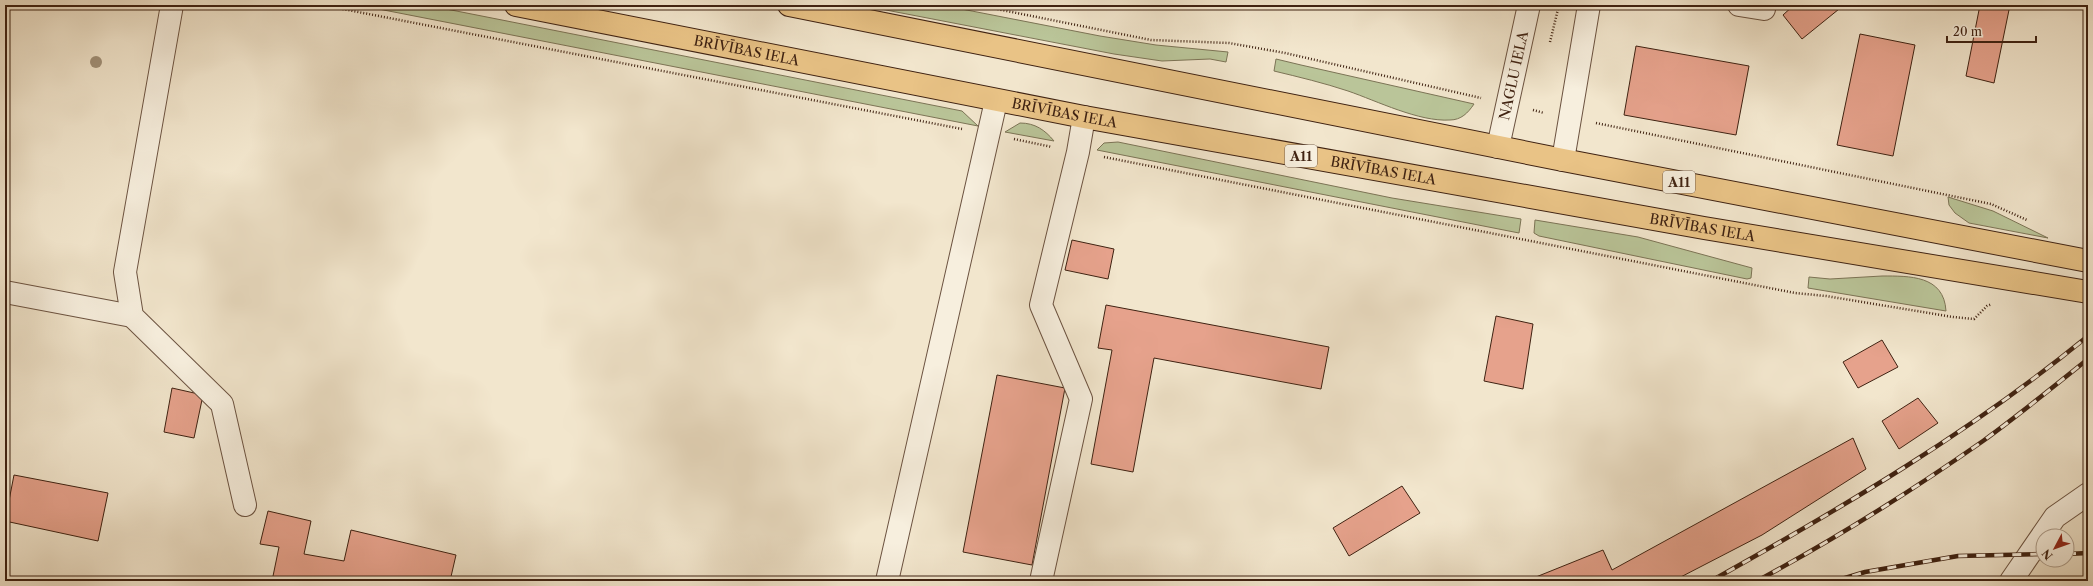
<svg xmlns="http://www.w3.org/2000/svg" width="2093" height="586" font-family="'Libre Caslon Text',serif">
<rect width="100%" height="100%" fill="#f2e6cd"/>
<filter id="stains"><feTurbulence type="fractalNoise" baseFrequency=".005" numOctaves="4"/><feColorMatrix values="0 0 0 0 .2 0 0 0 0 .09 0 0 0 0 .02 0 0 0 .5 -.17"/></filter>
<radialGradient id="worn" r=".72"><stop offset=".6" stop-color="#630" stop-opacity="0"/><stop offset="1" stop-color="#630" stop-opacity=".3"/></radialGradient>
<path fill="#bac599" stroke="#7c7456" d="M358,5H426L962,111L978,126Z
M860,5H941L1100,36L1156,45L1228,52L1226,62L1210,59L1162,61L1114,54Z
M1276,59L1301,65L1474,104C1468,113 1461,120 1450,120C1419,122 1377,101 1348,91C1324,83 1299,77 1274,71Z
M1020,123C1035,123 1045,130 1054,141L1005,132Z
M1118,142L1392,198L1521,219L1519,233L1097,150L1104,143Z
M1948,197L1993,211L2048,238L1969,223L1955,213L1949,205Z
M1535,220L1638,237L1752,268L1751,278L1747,279L1539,236L1534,233Z
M1882,276C1909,276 1944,275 1946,311L1808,288L1809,277L1830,279Z"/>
<path fill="#e6a28c" stroke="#3f2212" d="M1794,5H1844L1802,39L1783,15Z
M1980,5H2010L1994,83L1966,76Z
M1860,34L1915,45L1893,156L1837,145Z
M1636,46L1749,66L1736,135L1624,115Z
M1072,240L1114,249L1108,279L1065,270Z
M1106,305L1329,347L1321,389L1154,358L1133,472L1091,464L1112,350L1098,348Z
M1496,316L1533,324L1523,389L1484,381Z
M1882,340L1898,367L1858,388L1843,362Z
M997,375L1065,388L1032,565L963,552Z
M172,388L203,395L194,438L164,432Z
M1918,398L1938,423L1899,449L1882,421Z
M1853,438L1866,469L1762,535L1673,581H1526L1603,550L1612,570Z
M14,475L108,493L98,541L5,521Z
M1402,486L1420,513L1349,556L1333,528Z
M268,511L311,521L304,554L344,561L351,530L456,555L450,581H272L279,547L260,544Z"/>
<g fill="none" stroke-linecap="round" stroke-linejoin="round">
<defs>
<g id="minor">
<path d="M172,5L125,272L132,316L222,404L245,505"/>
<path d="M1739,5L1764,9"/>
<path id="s1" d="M1498,147L1529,5"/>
<path d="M1563,160L1589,5"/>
<path d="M5,292L132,316"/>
<path d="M887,581L996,101"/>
<path d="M1041,581L1081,399L1041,305L1078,152L1084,117"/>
<path d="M2011,581L2055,517L2088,494"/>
</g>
<g id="highway">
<path id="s2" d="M516,5L1084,117L1704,228L2088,292"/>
<path d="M789,5L1563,160L2088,261"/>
</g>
</defs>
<use href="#minor" stroke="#6c5341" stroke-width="24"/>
<use href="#highway" stroke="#3f2212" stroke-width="24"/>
<path stroke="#3f2212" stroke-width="2.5" stroke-dasharray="1 2" stroke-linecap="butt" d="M322,5L962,129
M977,5L1151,40L1229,43L1285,53L1481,98
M1550,42L1559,5
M1533,110L1544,113
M1596,123L1991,204L2027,220
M1014,139L1052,147
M1104,157L1795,293L1826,296L1953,317L1974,319L1987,306L1992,304"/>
<use href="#minor" stroke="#f7efde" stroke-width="22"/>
<use href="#highway" stroke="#e9c386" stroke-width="22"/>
<defs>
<path id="rail" d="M2067,554L2088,553
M1711,581C1842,508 1972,431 2088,336
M1757,581C1835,539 1910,492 1983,441C2019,415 2053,387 2088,359
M1835,581L1865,572L1958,556L2043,554
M1903,581L1932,579L2022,581"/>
</defs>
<use href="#rail" stroke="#3f2212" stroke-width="4.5"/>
<use href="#rail" stroke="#f7efde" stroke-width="3" stroke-dasharray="9" stroke-linecap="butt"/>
</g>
<circle fill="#a19179" cx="96" cy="62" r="6"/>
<g text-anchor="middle" stroke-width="3" stroke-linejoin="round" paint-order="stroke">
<g fill="#f7efde" stroke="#76604f" stroke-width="1">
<rect x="1285" y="145" width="32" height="22" rx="3"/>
<rect x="1663" y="171" width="32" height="22" rx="3"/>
</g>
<g font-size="13" font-weight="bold" fill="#3f2212">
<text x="1301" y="161">A11</text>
<text x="1679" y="187">A11</text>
</g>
<g font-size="14" fill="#3f2212" stroke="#f7efde">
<text dy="5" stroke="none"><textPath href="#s2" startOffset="235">BRĪVĪBAS IELA</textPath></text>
<text dy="5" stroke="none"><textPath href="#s1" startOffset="73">NAGLU IELA</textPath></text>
<text dy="5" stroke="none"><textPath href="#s2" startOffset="559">BRĪVĪBAS IELA</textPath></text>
<text dy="5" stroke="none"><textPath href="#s2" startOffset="883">BRĪVĪBAS IELA</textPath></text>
<text dy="5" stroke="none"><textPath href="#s2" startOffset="1207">BRĪVĪBAS IELA</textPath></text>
</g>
</g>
<rect width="2093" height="586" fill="none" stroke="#f2e6cd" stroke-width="20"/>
<rect x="6" y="6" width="2081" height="574" fill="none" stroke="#3f2212" stroke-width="2"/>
<rect x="10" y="10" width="2073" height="566" fill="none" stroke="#3f2212"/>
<g transform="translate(2055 548) rotate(229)"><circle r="19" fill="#f7efde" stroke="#ad9d8c"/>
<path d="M0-3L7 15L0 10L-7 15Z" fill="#8f2418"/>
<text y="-6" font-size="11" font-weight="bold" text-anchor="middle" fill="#3f2212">N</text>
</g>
<path d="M1947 36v6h89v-6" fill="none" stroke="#3f2212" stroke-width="2"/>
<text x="1953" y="36" font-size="12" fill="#3f2212" stroke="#f7efde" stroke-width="3" paint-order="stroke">20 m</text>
<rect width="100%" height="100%" filter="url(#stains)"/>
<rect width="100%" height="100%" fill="url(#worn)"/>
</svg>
